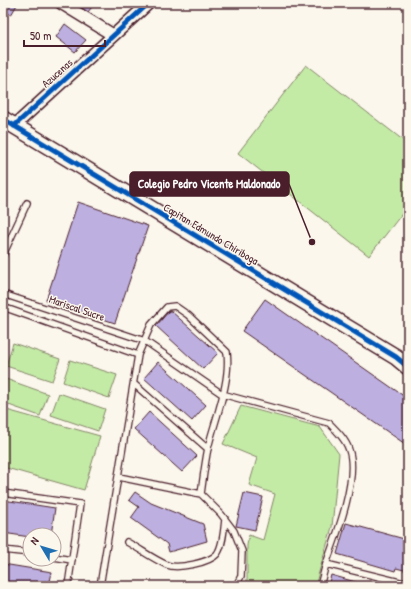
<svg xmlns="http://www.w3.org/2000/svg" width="411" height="589" font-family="'Patrick Hand',sans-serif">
<rect width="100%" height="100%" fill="#fbf7ec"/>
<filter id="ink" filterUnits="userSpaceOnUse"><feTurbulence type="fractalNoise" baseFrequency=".025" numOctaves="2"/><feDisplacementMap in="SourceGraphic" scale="8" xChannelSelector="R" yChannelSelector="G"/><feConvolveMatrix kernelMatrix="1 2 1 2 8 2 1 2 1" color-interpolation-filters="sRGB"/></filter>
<g filter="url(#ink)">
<path fill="#c3eba6" stroke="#868568" d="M306,65L408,144V206L369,256L238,153Z
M13,343L60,359L52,381L6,366Z
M70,360L117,375L109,398L63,382Z
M3,378L48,394L40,416L3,403Z
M59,393L105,409L98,431L51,415Z
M241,406L320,427L339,454L332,527L315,586H243L247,582V545L249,535L263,540L275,494L249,485L257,458L223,444Z
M3,409L100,436L84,490L3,467Z"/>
<path fill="#bdb0e1" stroke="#4a1f2b" d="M3,3H18L11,15L3,10Z
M74,3H95L88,12Z
M65,24L86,40L75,52L56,37Z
M78,202L148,226L115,323L46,300Z
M265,299L408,399V446L242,331Z
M169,311H171L218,353L203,369L156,326Z
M158,362L206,405L192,421L144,378Z
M149,412L197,456L182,472L134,429Z
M135,492L151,503L203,524L207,541L169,552L167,544L131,518L139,507L129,500Z
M244,493L263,497L255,530L236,526Z
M3,500L55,508L51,535H30V537L3,533Z
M346,523L408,540V571L396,568L395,571L337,554Z
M3,564L52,572L49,586H3Z
M331,575L359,583V586H328Z"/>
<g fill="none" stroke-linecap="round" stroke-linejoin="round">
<defs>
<path id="lane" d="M3,255L27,203
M3,294L145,341L222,394L329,423C337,431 346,440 349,450C359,478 336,537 326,564
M3,307L138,355
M134,384L208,449
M119,477L201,494L221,514L234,531L242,551L241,576L236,586
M3,493L80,504L68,586
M127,542C140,549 153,559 167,565C178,569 209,563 217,554C223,546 224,529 225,519
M3,550L30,553
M54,557L72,560
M100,586L138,355L151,325L167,307L175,306L188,315L227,352C231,382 215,419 208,448C205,463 203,479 201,494
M320,586L326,564L408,584"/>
<path id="street" d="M61,3L113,35
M14,126L149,3"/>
<path id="secondary" d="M3,119L396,357L408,367"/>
</defs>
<use href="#lane" stroke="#4a1f2b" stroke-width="8"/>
<use href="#street" stroke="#4a1f2b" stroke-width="14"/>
<use href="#secondary" stroke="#4a1f2b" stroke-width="18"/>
<use href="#lane" stroke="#fbf7ec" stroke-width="5.5"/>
<use href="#street" stroke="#fbf7ec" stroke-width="11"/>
<use href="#secondary" stroke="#fbf7ec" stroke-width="15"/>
<defs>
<path id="cycleway" d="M3,119L396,357L408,367
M14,126L149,3"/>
</defs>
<use href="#cycleway" stroke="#fbf7ec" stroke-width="8"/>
<use href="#cycleway" stroke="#0057b8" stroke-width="5"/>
</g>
</g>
<g text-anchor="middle" stroke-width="3" stroke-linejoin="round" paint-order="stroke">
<g font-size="11" fill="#4a1f2b" stroke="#fbf7ec">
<text transform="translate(57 73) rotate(-42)" y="4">Azucenas</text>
<text transform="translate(211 234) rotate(31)" y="4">Capitan Edmundo Chiriboga</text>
<text transform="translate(77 308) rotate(19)" y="4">Mariscal Sucre</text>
</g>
</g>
<path fill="none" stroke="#4a1f2b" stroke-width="1.5" d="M312 242L289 184"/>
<circle fill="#4a1f2b" stroke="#fbf7ec" stroke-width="1.5" cx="312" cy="242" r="4"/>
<rect fill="#4a1f2b" stroke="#4a1f2b" stroke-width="1.5" x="130" y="172" width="159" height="24" rx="4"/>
<g font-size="12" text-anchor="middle" font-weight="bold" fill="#fff">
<text x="209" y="188">Colegio Pedro Vicente Maldonado</text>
</g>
<rect width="411" height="589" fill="none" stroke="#fbf7ec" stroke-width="16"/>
<rect x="8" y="8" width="395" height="573" fill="none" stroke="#4a1f2b" stroke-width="1.5" filter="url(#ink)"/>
<g transform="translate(42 547) rotate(308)"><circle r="19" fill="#fbf7ec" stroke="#b4a19f"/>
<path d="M0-3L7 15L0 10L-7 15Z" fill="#1f6fb2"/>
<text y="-6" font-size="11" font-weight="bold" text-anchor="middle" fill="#4a1f2b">N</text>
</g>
<path d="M24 40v6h81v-6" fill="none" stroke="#4a1f2b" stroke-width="2"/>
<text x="30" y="40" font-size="12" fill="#4a1f2b" stroke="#fbf7ec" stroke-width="3" paint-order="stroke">50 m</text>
</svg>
